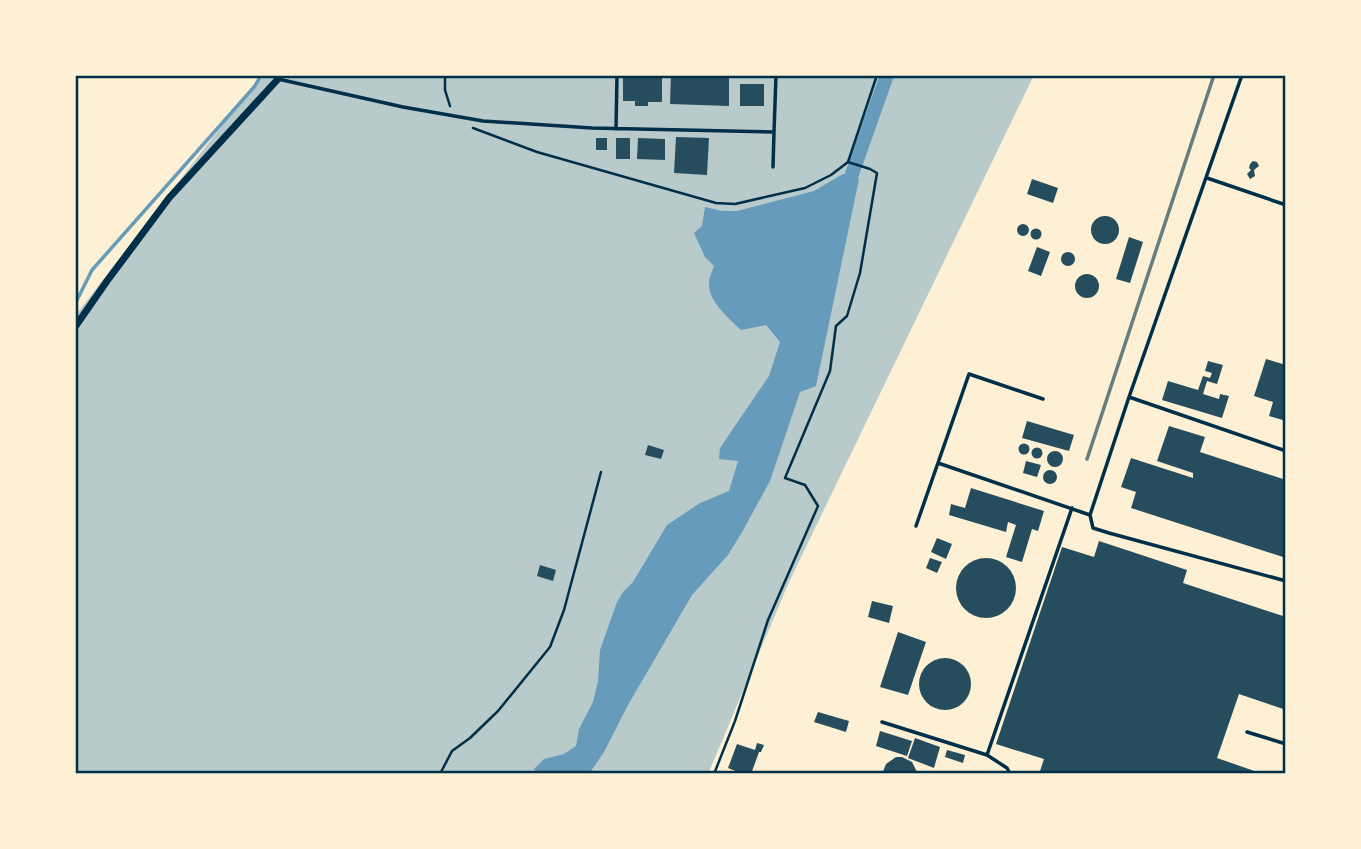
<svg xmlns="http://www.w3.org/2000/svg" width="1361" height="849" font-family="'Fira Sans Condensed',sans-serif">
<rect width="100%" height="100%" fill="#fdf0d5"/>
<path fill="#b9caca" d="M261,75H1034L789,582L708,774H75V316Z"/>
<path fill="#669bbc" d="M843,174L859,179L816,386L800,392L770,481L741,534L728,555L692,595L628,705L604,752L589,774H537L534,769L544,759L564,754L576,746L579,729L593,702L598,681L600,650L617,602L623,592L633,582L667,525L700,503L729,491L738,461L719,459L720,448L769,376L780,342L766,325L741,330C730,320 707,300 709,283C709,278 712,272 714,266L705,257L694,233L702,226L705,207L722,211H737L814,191Z"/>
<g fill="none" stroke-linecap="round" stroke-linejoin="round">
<path stroke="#669bbc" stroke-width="3.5" d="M75,304L92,270L255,86L261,75"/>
<path stroke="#669bbc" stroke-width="14" d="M851,177L887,75"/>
</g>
<path fill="#264d5e" d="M623,75H662V102H648V106H635V101H623Z
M671,75H729V106L670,104Z
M740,84H764V106H740Z
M676,137L709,138L707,175L674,173Z
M596,138H607V150H596Z
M616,138H630V159H616Z
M638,138L665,139V160L637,159Z
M1253,161L1257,162L1259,166L1254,170L1255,176L1250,179L1247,174L1251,170L1249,168L1250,164Z
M1032,179L1058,188L1053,203L1027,194Z
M1091 230a14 14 0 1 1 28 0a14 14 0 1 1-28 0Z
M1017 230a6 6 0 1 1 12 0a6 6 0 1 1-12 0Z
M1030.5 234a5.5 5.5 0 1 1 11 0a5.5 5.5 0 1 1-11 0Z
M1129,237L1143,242L1130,283L1116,279Z
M1037,247L1050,252L1041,276L1028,271Z
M1061 259a7 7 0 1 1 14 0a7 7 0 1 1-14 0Z
M1075 286a12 12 0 1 1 24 0a12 12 0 1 1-24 0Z
M1266,359L1286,365V421L1269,416L1273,402L1254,396Z
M1208,361L1223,365L1217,384L1207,381L1203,394L1219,399L1220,394L1229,396L1222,418L1162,400L1168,381L1198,390L1203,376L1210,378L1212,373L1205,371Z
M1027,421L1074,435L1069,451L1022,438Z
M1169,426L1205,437L1200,452L1286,480V558L1131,508L1136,492L1121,487L1131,458L1193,478V473L1157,461Z
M1018.5 449a5.5 5.5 0 1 1 11 0a5.5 5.5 0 1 1-11 0Z
M648,445L664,450L661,459L645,455Z
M1031.5 453a5.5 5.5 0 1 1 11 0a5.5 5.5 0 1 1-11 0Z
M1047 459a8 8 0 1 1 16 0a8 8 0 1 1-16 0Z
M1026,461L1041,465L1037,477L1023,473Z
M1043 477a7 7 0 1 1 14 0a7 7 0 1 1-14 0Z
M971,488L1044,511L1038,531L1032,529L1022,562L1006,557L1016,525L1008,522L1006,532L949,515L951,504L965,508Z
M937,538L952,544L946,559L931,552Z
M1099,541L1187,570L1183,583L1286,617V710L1239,694L1217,758L1263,774H1039L1044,759L996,744L1062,547L1094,557Z
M956 588a30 30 0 1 1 60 0a30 30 0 1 1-60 0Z
M930,558L942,562L937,573L926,568Z
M540,565L556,570L553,581L537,576Z
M872,601L893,606L889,623L868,617Z
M898,632L926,642L908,695L880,687Z
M919 684a26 26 0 1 1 52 0a26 26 0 1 1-52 0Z
M818,712L849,721L846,732L814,722Z
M880,731L912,741L907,756L876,746Z
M915,738L940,747L934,768L908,758Z
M757,743L764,745L761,752H759L751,774H743L728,768L737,744L755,750Z
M947,750L965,755L963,763L945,757Z
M896,757H902L912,762L918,774H882L886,764Z"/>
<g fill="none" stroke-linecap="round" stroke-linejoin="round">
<path stroke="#003049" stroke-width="2.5" d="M445,75V90L450,106
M473,128L537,152L716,203L735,204L805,188L831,175L848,162L877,75
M440,774L452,751L470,738L498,711L550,647L564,610L601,472
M714,774L735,721L768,620L818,506L805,485L785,478L830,371L836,326L847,316L860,273L877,173L870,169L848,162"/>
<path stroke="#003049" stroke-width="3.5" d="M1242,75L1129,397L1090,515L1093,528L1109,533L1286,581
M278,79L403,107L483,121L592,128L774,132L773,167
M616,129L617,75
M774,132L776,75
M1207,178L1286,205
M1129,397L1286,451
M938,463L1090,515
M916,526L969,374L1043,399
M882,722L987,755L1007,768L1010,774
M1247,732L1286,744
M987,755L1072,508"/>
<path stroke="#003049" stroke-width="7" d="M75,327L107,281L169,198L278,79V75"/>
<path stroke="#657d81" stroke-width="3.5" d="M1087,459L1214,75"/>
</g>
<rect width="1361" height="849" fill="none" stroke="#fdf0d5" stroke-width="154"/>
<rect x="77" y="77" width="1207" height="695" fill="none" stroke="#003049" stroke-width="2.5"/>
</svg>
